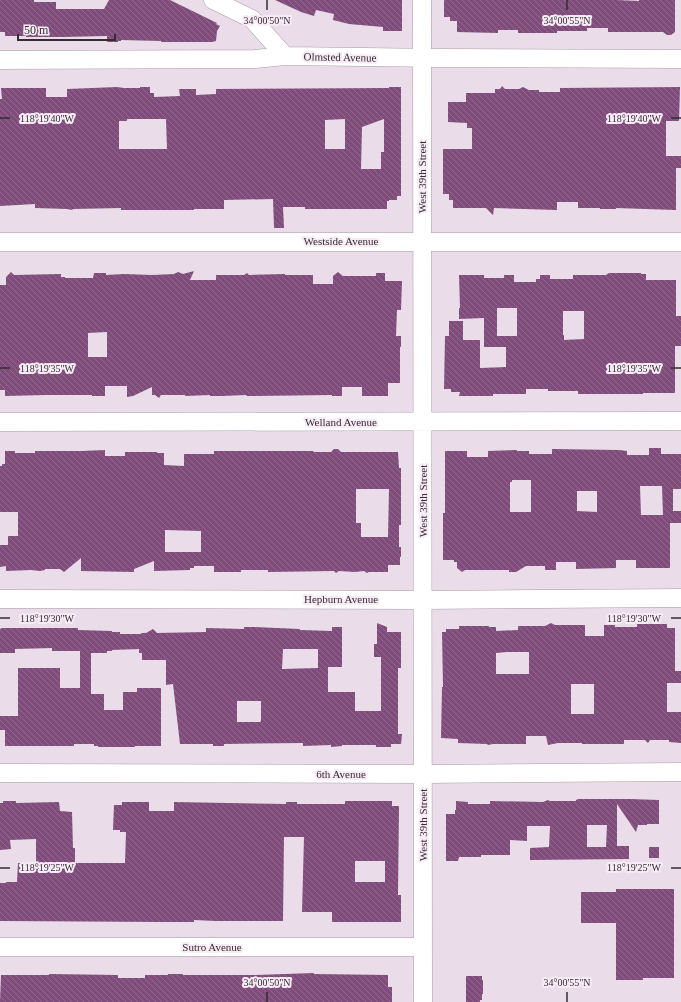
<svg xmlns="http://www.w3.org/2000/svg" width="681" height="1002" font-family="'Times New Roman',serif">
<defs>
<pattern id="building-back-hatch" width="6" height="6" patternUnits="userSpaceOnUse"><rect width="6" height="6" fill="#7f4c7b"/><path d="M-1 5l2 2M0 0l6 6M5-1l2 2" fill="none" stroke="#90698d"/></pattern>
</defs>
<rect width="100%" height="100%" fill="#eadde9"/>
<path fill="url(#building-back-hatch)" fill-rule="evenodd" d="M0,0H34V2H56V9H104L109,0H170L217,23L216,24L220,26L217,31L216,41L212,42H161V41L121,40V41H118V42H107V36L63,37H26V36H5V32H0Z
M275,0H402V31H383V27L349,24L333,20L334,14L316,10L314,16L301,12Z
M444,0H616L639,1V0H675V32L671,35H667L663,32H608V28H587V31H557V33H518V30H498V33L457,32V21H450V17H444Z
M502,86L505,89H519L523,87L529,90H539V92H560V88L680,87L679,121H666V156H681V168H676V210L616,208V209H600V208H578V202H557V210L494,208L493,215L486,208H453V200H449V194H443V149H472V128H467V123L448,122V102H466V93H495V89H500Z
M117,87L124,88H140V87H150V93H154V97L180,96L179,89H196V95L216,94V89L389,88V87H401V196H397V200H389V201H387V209H305V207H283L284,228H274L273,199L224,200V209H194V210H121V208L73,209L72,210L67,209L35,208V204L0,206V99H2L1,88H46V97H67V89ZM127,119H166L167,149H119V121H127ZM345,119V149H325V120ZM384,119V152H381V169H361L362,127Z
M194,271L190,280H216V275H244L247,273L249,275L285,274V275H313V284H333V276L338,272L343,276H376V273H385V281H402L401,310H397L396,336H401V347H400V383H388V396H362V387H342V396H332V395L247,396L246,395L222,396H210V395L185,396V395H161L159,398L155,395H152V387L133,396L127,397V386H105V396H92V395H46L5,396V390H0V285H6V277L11,272L14,275L61,274V277H65V278H93L94,273H106V275L124,274L152,275L174,274L178,272L183,274ZM107,332V357H88V333Z
M609,273H641V274H646V280H676V316H681V346H675V393H643V394H578V391H548V389H526V394H493V396H459L460,392H451V389H444L445,336H449V321H463V340H480V368L506,367V347H484V318L459,319V308H460L459,275H484V278H504V275H514V282H536V279H540V275H550V279H573V275H606ZM497,308H517V336H497ZM563,311H584V339L564,340V335H563Z
M649,448H661V454H681V489H673V511H681V523H670V568H636V560H616V568L576,569V562H556V570H545V566H526L516,572H509V570H465L462,572L457,568V562H454V560H443V513H445V451H467V457H488V451L517,450V451H529V454H552V449L619,450L627,451V455H649ZM512,480H531V512H510V482H512ZM640,486H662L663,515H641ZM577,491H597V512L577,511Z
M334,449H338L341,452H398L399,468H401V525H399V547H401V557H400V565H388V572H369L367,573L364,571L355,572L339,571L336,573L334,571L268,572V570H241V572H214V566H194V568H190V570L154,571V561L134,569V572L81,571V558L64,572L60,569H45V570L40,571L31,570L6,571V566L0,567V545H8V536H18V512H0V466H2V464H5V451H15V453H35V451H82L105,450V456H125V452H157V453H164V465L184,466V454H214V451H314L313,452H331ZM356,489H389L388,537H361V523H356ZM165,530L201,531V552H165Z
M377,623L387,627V632H401V668H398V734H402L401,744H391V747H376V745H342V746L331,747V745L303,746V743L224,744V746H213V744H180L173,684L166,685V660H142V653H139V649L112,650V651H107V653H91V694H104V710H123V692H137V688H161V746H135V747H98V746H94V744H74V746H5V730H0V716H18V668H60V688H80V651H52V648L15,649V653H0V629L2,628H78V630L112,631V632H120V634H141V633H146L153,629L157,633L206,632V628L244,629V627H254L300,629V630L332,631V627H342V667H328V692H355V711H381V657H374V644H377ZM283,649H318V668L282,669ZM237,701H261V721L260,722H237Z
M551,623L555,625H585V636H604V625H615V627H637V624H667V628H675V671H681V683H667V712H681V743L669,742V740H650L648,743L645,740H624V744H582V743H558L548,745L546,736H526V744H493L488,745L487,744L458,743V739L441,738L442,687H443L442,632H446V629H459V626H489V627H496V631L518,630V626H545ZM507,652H529V674H496V653ZM571,684H594V714H571Z
M578,799H630L659,800V824H647V825H638L636,832L617,804V846H629V859L530,860V848L549,847L550,826H527V841L510,840V855H481V857H459L458,861H446V814H455V810H456V801L468,802V804H490V801L543,802L548,800L550,801H576V800ZM587,825H607L606,847H587Z
M3,801H16V803L59,802L60,811L72,812L73,848H75V863H125L126,832H120V830H113L114,805H122V802H149V811H174V802L286,804V802H297V804H345V801H392V806H399L398,895H401V922H332V912H302L304,837H284L283,921H216L194,920V922H163L0,921V883H6V882H17L18,863H36V839L10,840L11,849L0,850V803H3ZM355,861H385V882H355Z
M649,847H659V858H649Z
M616,889H674V978H643V980H616V923H581V892H616Z
M314,973V974L388,975V987H392V1002H0L1,975H49V974L118,975V978H145V975H168V974H183V975H256Z
M466,976H482V980H483V994H482V1000H480V1002H466Z"/>
<g fill="none" stroke-linecap="round" stroke-linejoin="round">
<defs>
<path id="minor" d="M213,0L252,19L285,56
M422,0L423,1002
M0,60L255,59L285,56L441,58L681,59
M0,242H681
M0,422L681,421
M0,599L423,600L681,598
M0,773L423,774L681,772
M0,947H423"/>
</defs>
<use href="#minor" stroke="#a69aa5" stroke-width="19"/>
<use href="#minor" stroke="#fff" stroke-width="18"/>
</g>
<path fill="none" stroke="#332e32" stroke-width="1.5" d="M267,0V10M567,0V10M0,118H10M671,118H681M0,368H10M671,368H681M0,618H10M671,618H681M0,868H10M671,868H681M267,992V1002M567,992V1002"/>
<g text-anchor="middle" stroke-width="4" stroke-linejoin="round" paint-order="stroke">
<g font-size="11" fill="#332e32" stroke="#f8ebf6">
<text transform="translate(340 57) rotate(1)" y="4">Olmsted Avenue</text>
<text transform="translate(422 177) rotate(-90)" y="4">West 39th Street</text>
<text x="341" y="245">Westside Avenue</text>
<text x="341" y="426">Welland Avenue</text>
<text transform="translate(423 501) rotate(-90)" y="4">West 39th Street</text>
<text x="341" y="603">Hepburn Avenue</text>
<text x="341" y="778">6th Avenue</text>
<text transform="translate(423 825) rotate(-90)" y="4">West 39th Street</text>
<text x="212" y="951">Sutro Avenue</text>
</g>
</g>
<g font-size="10" text-anchor="middle" fill="#332e32" stroke="#f8ebf6" stroke-width="4" stroke-linejoin="round" paint-order="stroke">
<text x="267" y="24">34°00'50"N</text>
<text x="567" y="24">34°00'55"N</text>
<text x="634" y="122">118°19'40"W</text>
<text x="47" y="122">118°19'40"W</text>
<text x="47" y="372">118°19'35"W</text>
<text x="634" y="372">118°19'35"W</text>
<text x="634" y="622">118°19'30"W</text>
<text x="47" y="622">118°19'30"W</text>
<text x="47" y="871">118°19'25"W</text>
<text x="634" y="871">118°19'25"W</text>
<text x="267" y="986">34°00'50"N</text>
<text x="567" y="986">34°00'55"N</text>
</g>
<path d="M18 34v6h97v-6" fill="none" stroke="#332e32" stroke-width="2"/>
<text x="24" y="34" font-size="12" fill="#332e32" stroke="#f8ebf6" stroke-width="3" paint-order="stroke">50 m</text>
</svg>
